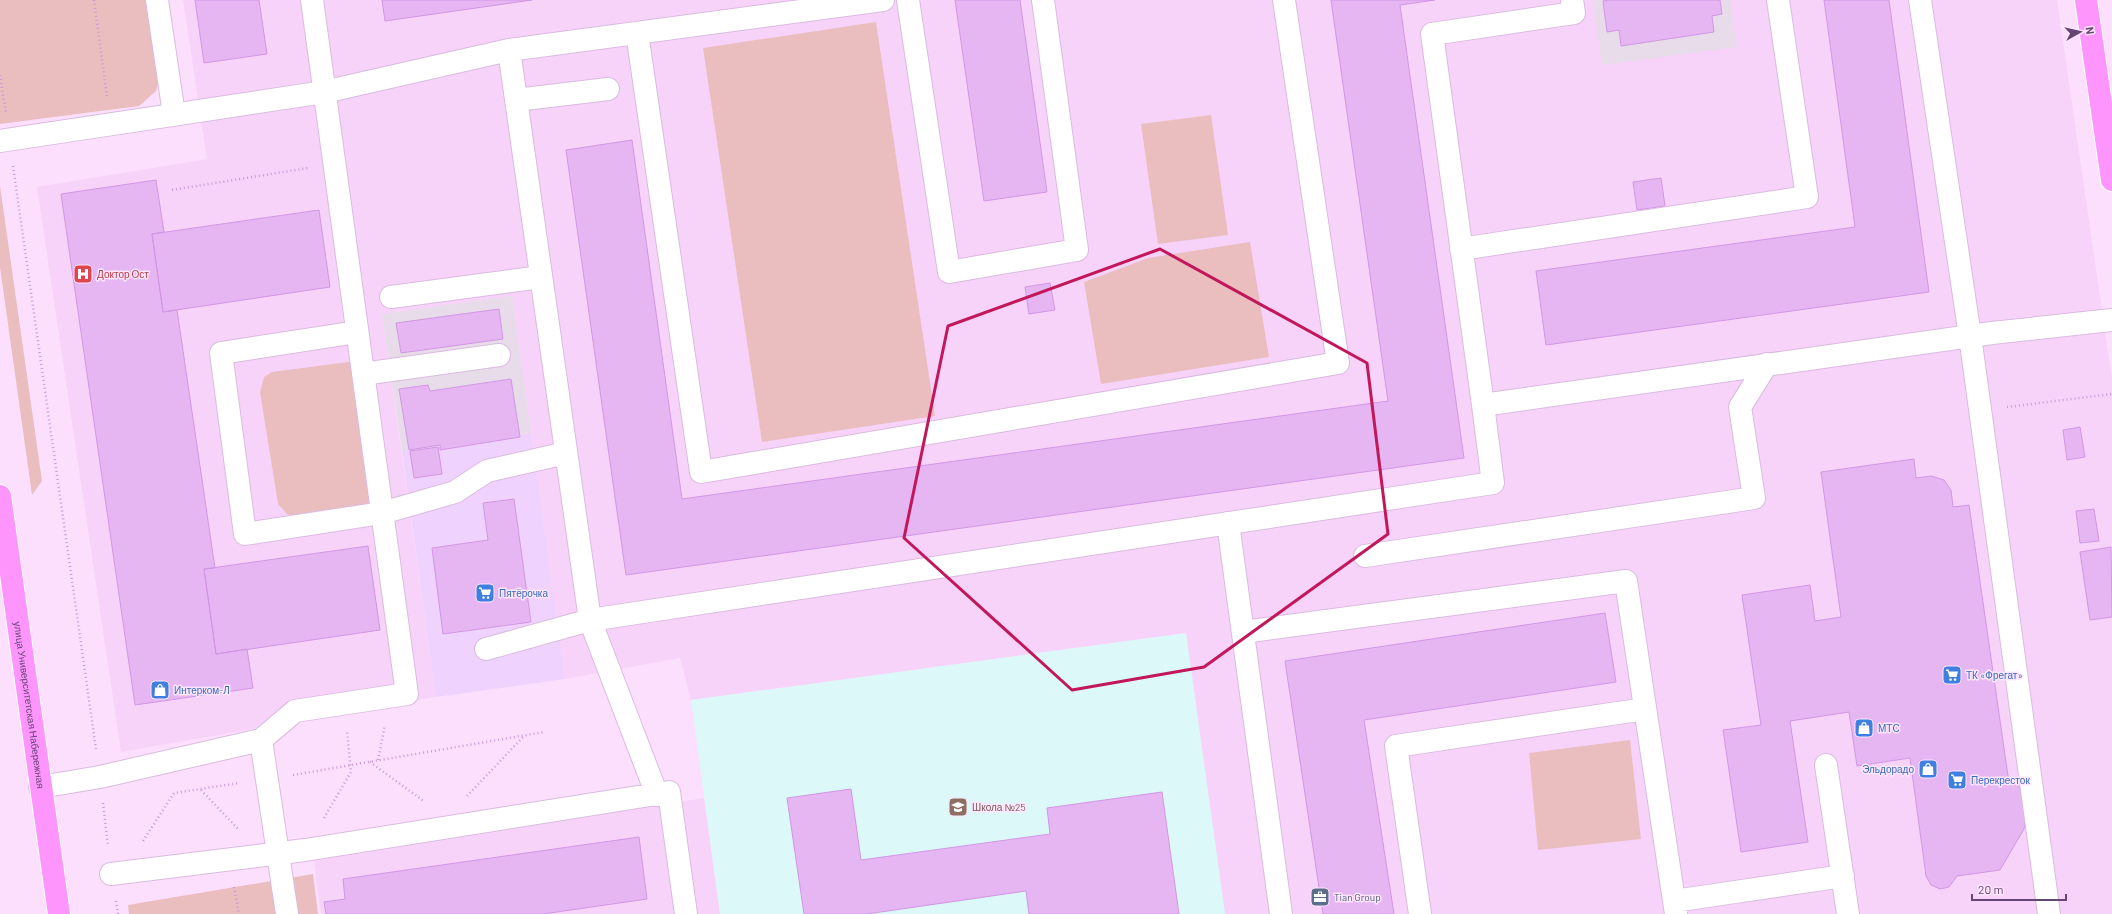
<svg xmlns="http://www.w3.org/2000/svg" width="2112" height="914" font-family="Barlow,sans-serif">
<rect width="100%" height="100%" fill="#fcdffd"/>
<path fill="#f7d3f9" d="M183,0H2057L2112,379V914H1225L1186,633L691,700L680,658L565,679L512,296L382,314L436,697L121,752L37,187L207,159Z
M704,798L720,914H321L314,861Z"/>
<path fill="#efd2fd" d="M531,433L565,679L436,697L402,451Z"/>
<path fill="#e8dbea" d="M1593,0H1730L1737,47L1602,65Z
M512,296L531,433L402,451L382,314Z"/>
<path fill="#dcf8f8" d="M1186,633L1225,914H720L691,700Z"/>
<path fill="#eabebf" d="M0,0H149L160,77L156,91L139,106L0,124Z
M876,22L935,416L762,442L703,48Z
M1211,115L1228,235L1158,244L1141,124Z
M0,186L42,481L32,495L0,267Z
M1250,242L1269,357L1101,384L1084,282L1148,258Z
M356,361L374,493L367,504L358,510L299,518L287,514L278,504L260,392L264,377L272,372Z
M1630,740L1641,839L1538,850L1529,753Z
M313,874L318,914H129L128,905Z"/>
<path fill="#e5b6f2" stroke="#d296e5" d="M195,0H259L267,54L204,63Z
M382,0H532L385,21Z
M955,0H1020L1047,192L984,201Z
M1331,0H1435L1400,5L1464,458L626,575L566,150L632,140L682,499L1388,401Z
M1609,0H1720L1722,14L1712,16L1714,32L1621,46L1619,30L1607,32L1603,1Z
M1824,0H1889L1929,292L1546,345L1536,271L1855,227Z
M1661,178L1665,206L1637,210L1633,182Z
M156,180L164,232L152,234L163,312L177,310L215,568L204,569L216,654L247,649L253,688L135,705L61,194Z
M319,210L330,287L163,312L152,234Z
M1050,283L1055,310L1029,314L1025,287Z
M499,309L503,339L401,353L396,323Z
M511,379L520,437L440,450V445L409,450L399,389L428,385L430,391Z
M2080,427L2085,457L2067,460L2063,430Z
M438,447L442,474L414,478L410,451Z
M1914,459L1916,478L1931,476L1944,480L1951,490L1953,507L1969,505L2008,776L2019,787L2025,800L2027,814L2024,829L2000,870L1957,876L1949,887L1940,889L1931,885L1926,876L1910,758L1857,766L1849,712L1790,721L1808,842L1741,852L1723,730L1761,725L1742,595L1810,585L1815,621L1841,617L1821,472Z
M514,499L531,622L443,634L432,548L488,540L483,503Z
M2094,509L2099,541L2080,543L2076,511Z
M368,546L380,630L216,654L204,569Z
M2111,547L2112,617L2090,620L2080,552Z
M1605,613L1616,682L1364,720L1394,914H1323L1285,661Z
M851,789L861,860L1050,834L1047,808L1162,792L1179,914H1029L1026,891L867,914H804L787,798Z
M639,837L647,899L543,914H326L324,902L345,899L343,879Z"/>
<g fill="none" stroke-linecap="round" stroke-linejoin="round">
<defs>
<path id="minor" d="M157,0L174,114
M908,0L949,272L1077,250L1043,0
M1920,0L1970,336L2049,914
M637,33L701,472L1338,363L1284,0
M509,50L590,620L1493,483L1483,405L1992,333L2112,320
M516,100L608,89
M0,141L324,92L509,50L883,0
M1461,249L1807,197L1778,0
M391,297L541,277
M357,332L221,353L245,534L382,513L455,492L487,471L566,453
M363,374L499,355
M1483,405L1432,34L1574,13L1572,0
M1228,523L1281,914
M1365,556L1754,498L1740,407L1767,364
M1243,632L1626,581L1676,914
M486,649L590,620L657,795
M261,740L287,914
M1826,765L1848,914
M40,787L100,777L261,740L295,711L407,694L312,0
M111,874L305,850L669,792L686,914
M1674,901L1843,876
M1420,914L1396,746L1645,709"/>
<g id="major">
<path d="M2086,0L2112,180"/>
<path id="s1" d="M0,496L59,914"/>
</g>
</defs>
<use href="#minor" stroke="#dabbe0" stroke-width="24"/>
<use href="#major" stroke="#fff" stroke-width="24"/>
<path stroke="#c89ad7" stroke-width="2.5" stroke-dasharray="1 3" stroke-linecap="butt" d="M94,0L107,97
M0,75L6,113
M13,166L96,749
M172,190L308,168
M2007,407L2112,394
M378,760L385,725
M370,762L425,802
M293,775L544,732
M201,790L239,830
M467,796L524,736
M103,803L108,846
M324,818L351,772L347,731
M143,841L174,793L239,783
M234,887L239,914
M116,901L118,914"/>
<use href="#minor" stroke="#fff" stroke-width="22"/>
<use href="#major" stroke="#fd95fd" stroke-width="22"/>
</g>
<path fill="none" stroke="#c2185b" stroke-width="3" stroke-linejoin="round" d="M1160,249L1367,363L1388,534L1204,667L1072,690L904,538L948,326Z"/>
<defs>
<symbol id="hospital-square" viewBox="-11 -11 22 22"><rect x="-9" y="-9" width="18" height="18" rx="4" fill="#e0444e" stroke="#ffe5ff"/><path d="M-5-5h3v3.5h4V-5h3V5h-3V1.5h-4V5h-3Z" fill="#fff"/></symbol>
<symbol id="supermarket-square" viewBox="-11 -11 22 22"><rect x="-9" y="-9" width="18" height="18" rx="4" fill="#3f7fe0" stroke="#ffe5ff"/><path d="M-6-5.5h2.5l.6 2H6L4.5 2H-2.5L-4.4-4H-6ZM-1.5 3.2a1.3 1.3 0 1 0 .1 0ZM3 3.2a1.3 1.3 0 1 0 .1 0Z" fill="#fff"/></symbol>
<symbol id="shop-square" viewBox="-11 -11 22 22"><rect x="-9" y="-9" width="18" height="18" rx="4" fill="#3f7fe0" stroke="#ffe5ff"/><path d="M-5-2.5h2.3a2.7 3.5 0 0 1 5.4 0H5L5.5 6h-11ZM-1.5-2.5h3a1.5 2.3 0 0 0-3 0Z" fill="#fff"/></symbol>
<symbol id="school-square" viewBox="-11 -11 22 22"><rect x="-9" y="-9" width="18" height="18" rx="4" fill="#8d6e63" stroke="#ffe5ff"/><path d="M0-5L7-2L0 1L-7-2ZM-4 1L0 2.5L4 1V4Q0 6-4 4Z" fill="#fff"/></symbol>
<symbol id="office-square" viewBox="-11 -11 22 22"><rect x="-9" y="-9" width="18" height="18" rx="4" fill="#5c6f8a" stroke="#ffe5ff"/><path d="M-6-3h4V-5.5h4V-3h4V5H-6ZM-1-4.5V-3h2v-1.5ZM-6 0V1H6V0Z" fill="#fff"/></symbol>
</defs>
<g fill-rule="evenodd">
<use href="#hospital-square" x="72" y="263" width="22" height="22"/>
<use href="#supermarket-square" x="474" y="582" width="22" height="22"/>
<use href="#supermarket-square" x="1941" y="664" width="22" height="22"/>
<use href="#shop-square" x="149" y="679" width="22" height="22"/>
<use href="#shop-square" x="1853" y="717" width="22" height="22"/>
<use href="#shop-square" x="1917" y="758" width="22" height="22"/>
<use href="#supermarket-square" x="1946" y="769" width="22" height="22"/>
<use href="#school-square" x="947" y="796" width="22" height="22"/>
<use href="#office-square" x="1309" y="886" width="22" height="22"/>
</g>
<g text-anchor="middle" stroke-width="3" stroke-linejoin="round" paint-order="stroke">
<g font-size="10" fill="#be3a42" stroke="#ffe5ff" text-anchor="start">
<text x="97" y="278">Доктор Ост</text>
</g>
<g font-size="10" fill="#366cbe" stroke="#ffe5ff" text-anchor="start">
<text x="499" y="597">Пятёрочка</text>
<text x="1966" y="679">ТК «Фрегат»</text>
<text x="174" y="694">Интерком-Л</text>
<text x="1878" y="732">МТС</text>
<text x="1914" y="773" text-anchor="end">Эльдорадо</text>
<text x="1971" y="784">Перекресток</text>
</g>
<g font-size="10" fill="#674673" stroke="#ffe5ff">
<text dy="4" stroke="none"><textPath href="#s1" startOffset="211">улица Университетская Набережная</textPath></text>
</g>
<g font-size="10" fill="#785e54" stroke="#ffe5ff" text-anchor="start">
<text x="972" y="811">Школа №25</text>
</g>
<g font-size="10" fill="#4e5e75" stroke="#ffe5ff" text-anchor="start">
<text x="1334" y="901">Tian Group</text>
</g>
</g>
<g transform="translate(2080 32) rotate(82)" stroke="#ffe5ff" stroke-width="3" paint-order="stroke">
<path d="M0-3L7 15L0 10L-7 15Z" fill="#674673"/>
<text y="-6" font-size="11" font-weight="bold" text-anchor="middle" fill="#674673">N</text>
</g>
<path d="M1972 894v6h94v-6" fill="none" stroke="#674673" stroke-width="2"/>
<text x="1978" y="894" font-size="12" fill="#674673" stroke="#ffe5ff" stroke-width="3" paint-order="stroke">20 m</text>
</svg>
